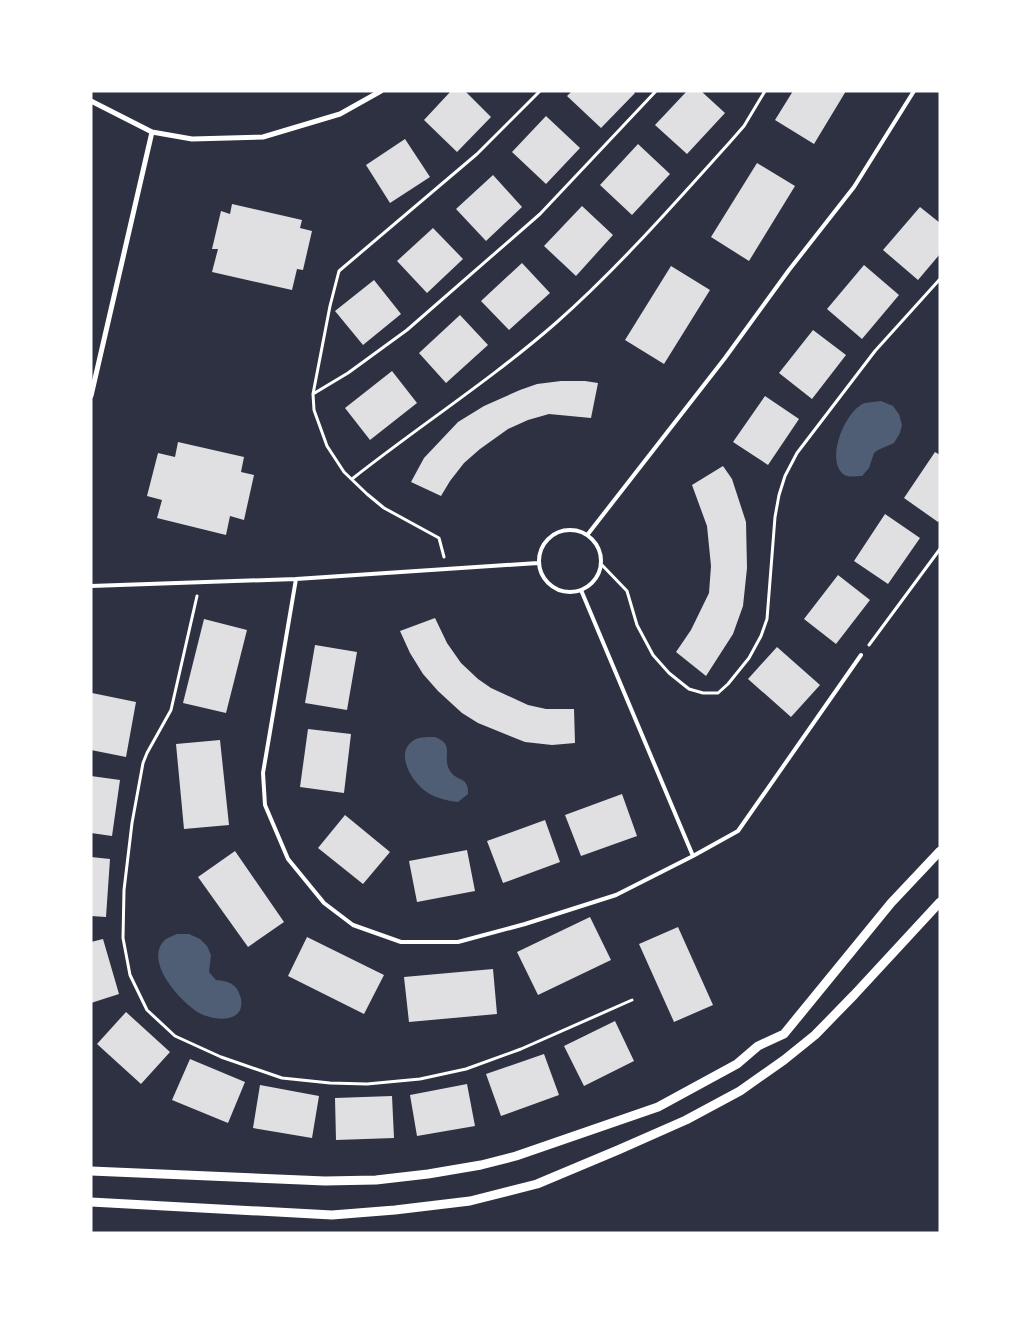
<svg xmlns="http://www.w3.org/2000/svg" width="1031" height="1324" font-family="'Roboto Condensed',sans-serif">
<rect width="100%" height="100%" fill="#2d3142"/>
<path fill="#4f5d75" d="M881,401L893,406L899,414L902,425L900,433L894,443L878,450L874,453L869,468L862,476C856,476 848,478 843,474C825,459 846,409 865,403C870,402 876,402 881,401Z
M435,737C456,745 441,756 450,771C457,782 469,776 468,794L458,802C448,801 436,798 428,793C412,783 392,751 416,739C421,737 429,737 435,737Z
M177,934H189L200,939L207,946L211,955L209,972L216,980C230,981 238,985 241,999C245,1023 216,1021 201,1014C182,1004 141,960 166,939C169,937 173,936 177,934Z"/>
<path fill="#e0e0e3" d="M451,91H465L491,117L457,152L424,120Z
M572,91H633L635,93L601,128L567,96Z
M687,91H701L725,113L687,154L655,125Z
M793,91H846L814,144L775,120Z
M546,116L580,148L546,184L512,152Z
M405,139L430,177L390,203L366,165Z
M638,144L670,174L632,215L600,185Z
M757,163L795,186L749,261L711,237Z
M493,175L522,207L486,241L456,209Z
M232,204L302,220L300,228L312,231L303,270L297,269L292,290L212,272L218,249H212L221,211L230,214Z
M582,206L613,235L576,276L544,246Z
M920,207L940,223V254L918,280L883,250Z
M433,228L463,259L427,293L397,261Z
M522,263L550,293L509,330L481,301Z
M864,265L899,295L862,339L827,309Z
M671,266L710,290L664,364L625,340Z
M374,280L401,314L363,345L335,311Z
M460,315L488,345L446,383L419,353Z
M813,330L846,355L812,399L779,373Z
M392,371L417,403L370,440L345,408Z
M561,381H585L598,383L591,418L549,414L528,420L508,429L480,449L464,463L450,481L441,496L411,482L424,458L458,422L484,406L520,390L537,384Z
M765,396L799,419L768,465L733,442Z
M178,442L244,457L241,472L254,475L244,520L230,516L226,535L157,518L162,500L147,496L158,453L175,457Z
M935,452L940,455V520L938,522L904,498Z
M723,466L732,479L746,522L747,568L743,606L733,634L706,676L676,652L691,630L709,593L711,566L707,526L692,485Z
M885,514L920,538L888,584L854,561Z
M838,575L870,600L836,644L804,619Z
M435,618L447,643L461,663L478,679L491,688L528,705L546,709H574L575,743L552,745L525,742L478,723L462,713L438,691L423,674L410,653L400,631Z
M204,619L247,630L226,713L183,703Z
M315,645L357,652L347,710L305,703Z
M777,647L820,685L791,717L748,679Z
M92,693L136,702L126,757L91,750Z
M308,729L351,734L344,793L300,787Z
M220,740L229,825L184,829L176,744Z
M91,776L120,780L112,836L91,833Z
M622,794L637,836L581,856L565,815Z
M345,815L390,852L363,884L318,848Z
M545,820L560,862L503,883L487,841Z
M467,850L475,891L417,902L409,861Z
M235,851L284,922L248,947L198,877Z
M91,857L110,859L106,917L91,916Z
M590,917L611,960L538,995L517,952Z
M678,927L713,1005L674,1022L639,944Z
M307,937L384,975L364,1014L288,976Z
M103,939L119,994L91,1003V942Z
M493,969L497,1014L409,1022L404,977Z
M126,1012L170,1052L141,1084L97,1044Z
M615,1021L634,1061L584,1086L564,1046Z
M544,1054L559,1095L501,1116L486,1074Z
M190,1059L245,1082L228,1123L172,1100Z
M467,1084L475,1126L417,1136L410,1095Z
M260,1085L319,1096L312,1138L253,1128Z
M392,1096L394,1138L336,1140L335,1098Z"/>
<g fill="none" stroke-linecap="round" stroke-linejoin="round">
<path stroke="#fff" stroke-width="3" d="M313,394L348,373L407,330L540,214L656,91
M352,479C419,426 492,379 557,322C619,267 674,204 730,142L744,126L765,91
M444,557L439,538L384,508L367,494L344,472L327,446L314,410L313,394L330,306L339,271L477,154L540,91
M602,565L627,591L637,625L653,655L669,673L689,689L703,693H718L728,684L749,658L761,636L767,619L775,517L779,495L785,476L797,453L875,351L940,279
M197,596L171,710L147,753L143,763L132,823L124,890L123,938L130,975L147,1010L175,1036L221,1057L282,1078L330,1083L367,1084L420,1079L466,1069L521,1049L632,1000
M869,645L940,549"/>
<path stroke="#fff" stroke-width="4" d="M539 561a31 31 0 1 1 62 0a31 31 0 1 1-62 0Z
M588,534L725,358L789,270L854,187L914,91
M296,579L263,773L265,805L288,859L324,903L353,925L401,942H458L525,924L616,895L693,856L581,590
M91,586L296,579L538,563
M693,856L738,831L861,655"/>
<path stroke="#fff" stroke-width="5" d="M91,101L152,132L192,139L263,137L340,114L381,91
M91,396L152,132"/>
<path stroke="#fff" stroke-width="9" d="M91,1171L325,1181L376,1180L428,1174L481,1165L516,1156L658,1107L737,1064L758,1046L784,1034L891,903L940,851
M91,1202L332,1215L395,1210L470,1201L537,1184L618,1150L686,1120L740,1091L784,1060L815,1035L854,995L940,902"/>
</g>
<rect width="1031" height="1324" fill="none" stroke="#ffffff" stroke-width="185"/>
</svg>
